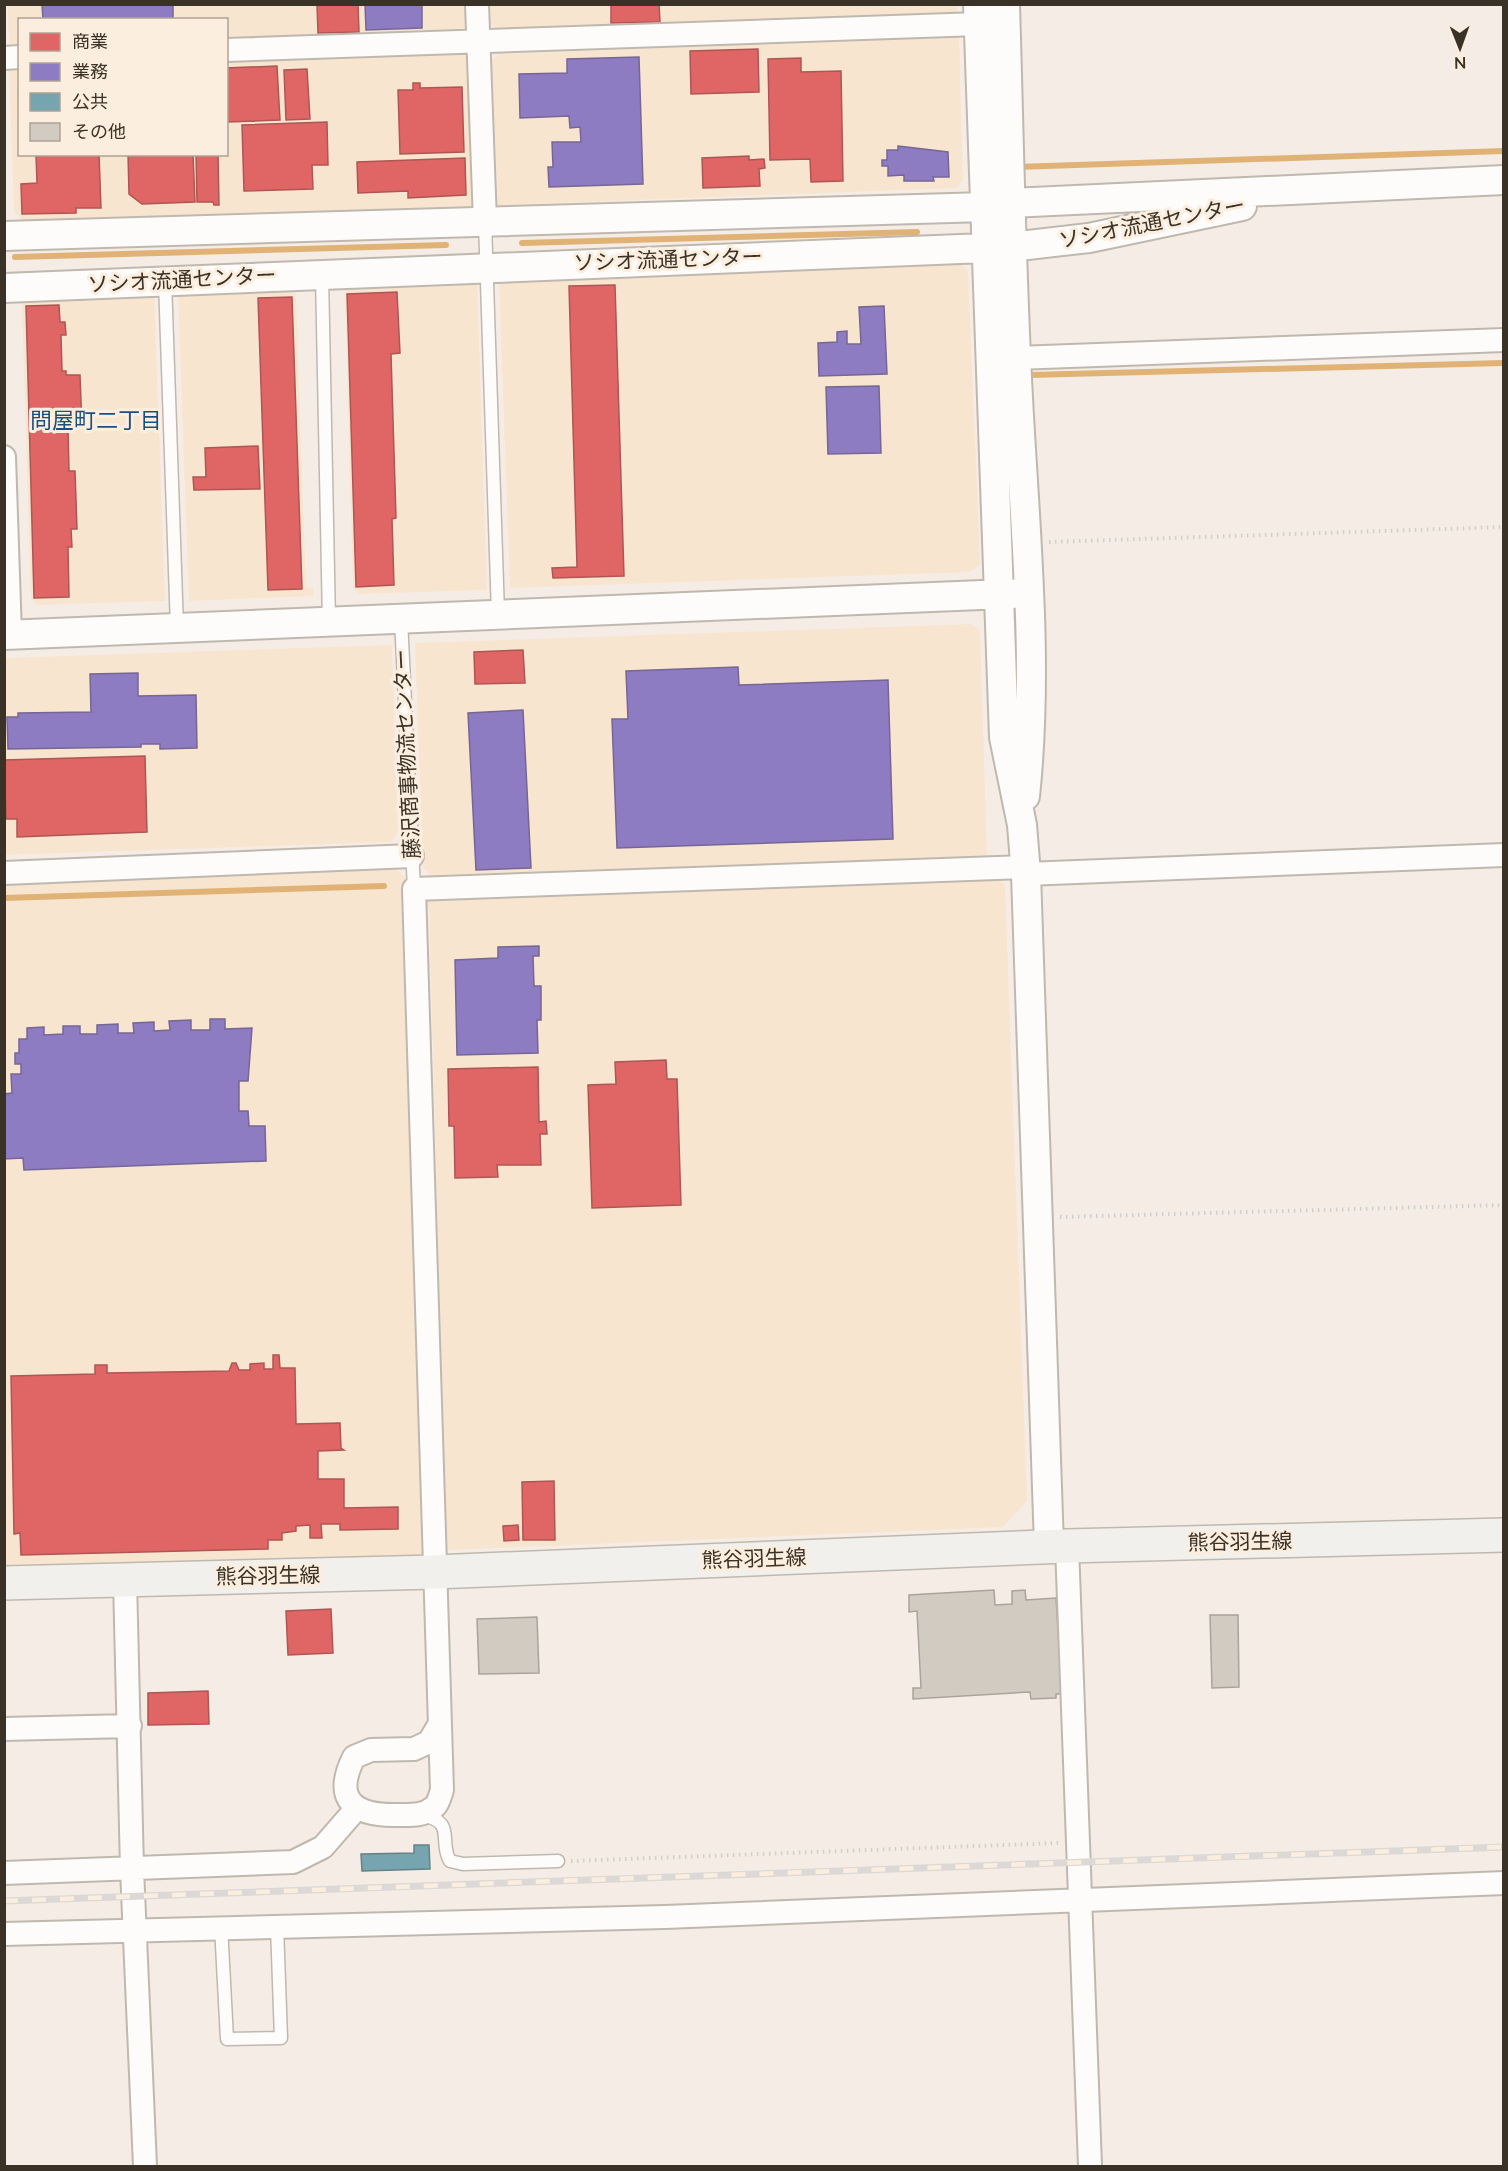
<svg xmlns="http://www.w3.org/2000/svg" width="1508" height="2171" font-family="Lato,'Noto Sans JP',sans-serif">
<rect width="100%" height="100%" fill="#f5ede5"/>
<path fill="#f8e5d0" d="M466,4L467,26L459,32L227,40L226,20H20L19,47L9,48L8,5Z
M957,4V14L497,29L491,24L490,5Z
M959,37L963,180L957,188L498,205L492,60L499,54Z
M464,53L469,59L474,206L23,221L14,211L9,69H19L20,154H226L227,62Z
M960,263L968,271L980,565L969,572L510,588L499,279Z
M477,281L487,590L359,594L353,588L345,291L348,286Z
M289,288L296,294L306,588H313V596L189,601L178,292Z
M154,293L165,601L37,605L31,599L22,304L27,298Z
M971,624L980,630L987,857L430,875L423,867L415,643Z
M392,645L398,832L391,842L5,855L4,658Z
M390,864L407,879L422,1555L5,1565L4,878Z
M996,878L1005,885L1027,1501L1003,1527L447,1550L429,908L425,907V896Z"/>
<path fill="#e06666" stroke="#ae5653" stroke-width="1.5" d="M317,4H358L359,32L318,33Z
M611,4H659L660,22L611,23Z
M758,49L759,92L691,94L690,51Z
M801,58V72L841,71L843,181L811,182L810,159L770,160L768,59Z
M277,66L280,120L227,122L226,68Z
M307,69L310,119L286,120L284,70Z
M413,83H420V88L462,87L464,152L400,154L398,90H413Z
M327,122L328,165H312L313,189L244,191L242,125Z
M36,154H99L101,208H76V213L22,214L21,184L37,183Z
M128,154H193L195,202L142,204L129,194Z
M196,154H218L219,205H214L213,202H197Z
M749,156V160L764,159L765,168L759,169L760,186L703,188L702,158Z
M465,158L466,195L408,198V191L358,193L357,162Z
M615,285L624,576L553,578L552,568L577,567L569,286Z
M397,292L400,353L391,354L396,518L392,519L394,585L356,587L347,294Z
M292,297L302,589L268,590L258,298Z
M59,305L60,322H65L66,335H61L62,371H66V375H80L82,427H68L69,471H75L77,529H71L72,547H68L69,597L34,598L26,306Z
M258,446L260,489L194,490L193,477H206L205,448Z
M523,650L525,683L475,684L474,652Z
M145,756L147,832L17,837V819H6L4,760Z
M666,1060L667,1079H677L681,1205L592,1208L588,1085L616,1084L615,1062Z
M538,1067L539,1122L546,1121L547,1134H540L541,1165H497L498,1177L455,1178L454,1126H449L448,1069Z
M273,1355H279L280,1368H295L296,1424L340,1423L341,1448L344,1450L318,1451V1479H344V1508L398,1507V1529L340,1530V1524H321L322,1538H310V1525L296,1526V1531L282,1533V1540H268V1549L21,1555L20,1533L14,1534L11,1376L95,1374V1365H107V1373L229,1371L232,1363H236L239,1370H250V1364L264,1363V1369H273Z
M554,1481L555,1540H523L522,1482Z
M518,1525L519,1540L504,1541L503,1526Z
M331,1609L333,1653L288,1655L286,1611Z
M208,1691L209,1724L148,1725V1693Z"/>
<path fill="#8e7cc3" stroke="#756694" stroke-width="1.5" d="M42,4H173V20H43Z
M365,4H422V28L366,30Z
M639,57L643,184L549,187L548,167H553L552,142H581L580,127L570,128L569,116L520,118L519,74L567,73V59Z
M898,146L948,152L949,177H933L934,181H904V175L888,176V166H882V160H887V150H898Z
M884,306L887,374L819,376L818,343L837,342V332L847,331V344H861L859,307Z
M879,386L881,453L828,454L826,387Z
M738,667L739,685L888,680L893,839L617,848L612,719H628L626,671Z
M138,673V696L196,695L197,748L160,749V744H141V747L8,749L7,717H18V713L91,712L90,674Z
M523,710L531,868L476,870L468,713Z
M539,946V956H533L534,986H541V1020H537L538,1053L457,1055L455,960L498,958V947Z
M210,1019H225V1029L252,1028L248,1081H239V1111H248L249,1126H265L266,1161L24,1170L23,1158L4,1159V1094L12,1093L11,1074H21V1064H15V1053H19V1039H27V1028L44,1027V1035L63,1034V1026H80V1034H97V1025L118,1024V1033H134L133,1023L154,1022V1031L170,1030L169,1021L191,1020V1030H210Z"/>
<path fill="#76a5af" stroke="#648286" stroke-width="1.5" d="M414,1845H429L430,1869L362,1871L361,1854L414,1853Z"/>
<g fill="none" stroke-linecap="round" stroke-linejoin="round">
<path stroke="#e1b276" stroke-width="6" d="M1015,167L1504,151
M522,243L917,232
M15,257L446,245
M1029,375L1504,363
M4,898L384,886"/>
</g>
<path fill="#d2cbc2" stroke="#aba39b" stroke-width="1.5" d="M994,1590L995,1605L1012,1604V1591L1025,1590L1026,1600L1056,1598L1062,1694H1056V1698L1031,1699L1030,1692L913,1699V1688H921L917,1611L909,1612V1595Z
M1210,1615H1238L1239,1687L1212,1688Z
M537,1617L539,1673L479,1674L477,1619Z"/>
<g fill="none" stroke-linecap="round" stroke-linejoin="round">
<defs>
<path id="service" d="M485,222L498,614
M322,275L329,622
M165,281L177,628
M401,619L414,889
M422,1815C457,1822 438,1841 450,1861L463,1864L558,1861
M221,1926L227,2039L281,2038L277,1926"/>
<path id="minor" d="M477,4L485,222
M226,50L979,24
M4,58L20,57
M1016,358L1504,340
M4,457L10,635
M4,873L412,856
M1026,874L1504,855
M1067,1546L1090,2166
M125,1580L132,1869L145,2166
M439,1725L429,1742L414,1749L371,1750L354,1757C332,1801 355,1816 398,1815C411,1815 424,1816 434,1807C438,1804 440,1796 442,1790L414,889L1025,867
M4,1729L130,1726
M4,1873L293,1862L323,1847L356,1809
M4,1934L665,1917L1504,1883"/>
<path id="tertiary" d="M978,4L1004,737L1022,825L1026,874L1049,1546
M1005,4C1009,136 1011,267 1018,398C1025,530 1039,664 1025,796
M4,236L986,207L1010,203L1504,180
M4,288L1010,247L1089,238L1242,206
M4,635L1029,593"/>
<path id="secondary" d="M4,1583L434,1572L1067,1546L1504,1535"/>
</defs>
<use href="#service" stroke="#bfb8af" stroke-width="15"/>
<use href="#minor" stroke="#bfb8af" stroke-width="26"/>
<use href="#tertiary" stroke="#bfb8af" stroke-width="32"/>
<use href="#secondary" stroke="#bfb8af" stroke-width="36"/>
<path stroke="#d1cecb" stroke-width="4" stroke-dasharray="1.5 4.5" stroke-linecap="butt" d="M1049,542L1504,527
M1060,1217L1504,1205
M571,1861L1058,1843"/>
<use href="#service" stroke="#fefcfb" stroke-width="12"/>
<use href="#minor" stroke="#fefcfb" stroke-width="22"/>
<use href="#tertiary" stroke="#fefcfb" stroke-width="28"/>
<use href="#secondary" stroke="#f2f0ec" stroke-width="33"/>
<defs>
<path id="rail" d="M4,1901L1504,1847"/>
</defs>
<use href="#rail" stroke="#dbd8d5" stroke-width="7"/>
<use href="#rail" stroke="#fceede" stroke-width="4.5" stroke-dasharray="14" stroke-linecap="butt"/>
</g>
<g text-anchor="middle" stroke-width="6" stroke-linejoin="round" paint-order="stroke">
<g font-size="21" fill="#3a3127" stroke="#fceede">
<text transform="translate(1152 223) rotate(-11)" y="7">ソシオ流通センター</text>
<text transform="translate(668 260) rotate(-2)" y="7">ソシオ流通センター</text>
<text transform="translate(182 280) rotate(-3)" y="7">ソシオ流通センター</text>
<text transform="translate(407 754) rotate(-93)" y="7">藤沢商事物流センター</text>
<text transform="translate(1240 1542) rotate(-1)" y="7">熊谷羽生線</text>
<text transform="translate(754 1559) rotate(-2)" y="7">熊谷羽生線</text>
<text transform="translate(268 1576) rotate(-1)" y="7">熊谷羽生線</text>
</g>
<g font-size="22" fill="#1c4f81" stroke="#fceede">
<text x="96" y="428">問屋町二丁目</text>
</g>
</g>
<rect width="1508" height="2171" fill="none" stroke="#3a3127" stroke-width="12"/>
<rect x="18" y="18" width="210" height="138" fill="#fceede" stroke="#aea295" stroke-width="1.5"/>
<rect x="30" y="33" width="30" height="18" fill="#e06666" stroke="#aea295" stroke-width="1.5"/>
<text x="72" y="48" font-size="18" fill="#3a3127">商業</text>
<rect x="30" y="63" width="30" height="18" fill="#8e7cc3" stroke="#aea295" stroke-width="1.5"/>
<text x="72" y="78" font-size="18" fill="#3a3127">業務</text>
<rect x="30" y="93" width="30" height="18" fill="#76a5af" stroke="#aea295" stroke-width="1.5"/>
<text x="72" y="108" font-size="18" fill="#3a3127">公共</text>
<rect x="30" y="123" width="30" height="18" fill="#d2cbc2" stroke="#aea295" stroke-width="1.5"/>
<text x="72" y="138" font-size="18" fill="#3a3127">その他</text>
<g transform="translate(1460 48) rotate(179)" stroke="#fceede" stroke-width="4.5" paint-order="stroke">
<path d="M0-4.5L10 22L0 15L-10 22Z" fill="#3a3127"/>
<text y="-9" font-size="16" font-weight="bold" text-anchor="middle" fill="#3a3127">N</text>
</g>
</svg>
